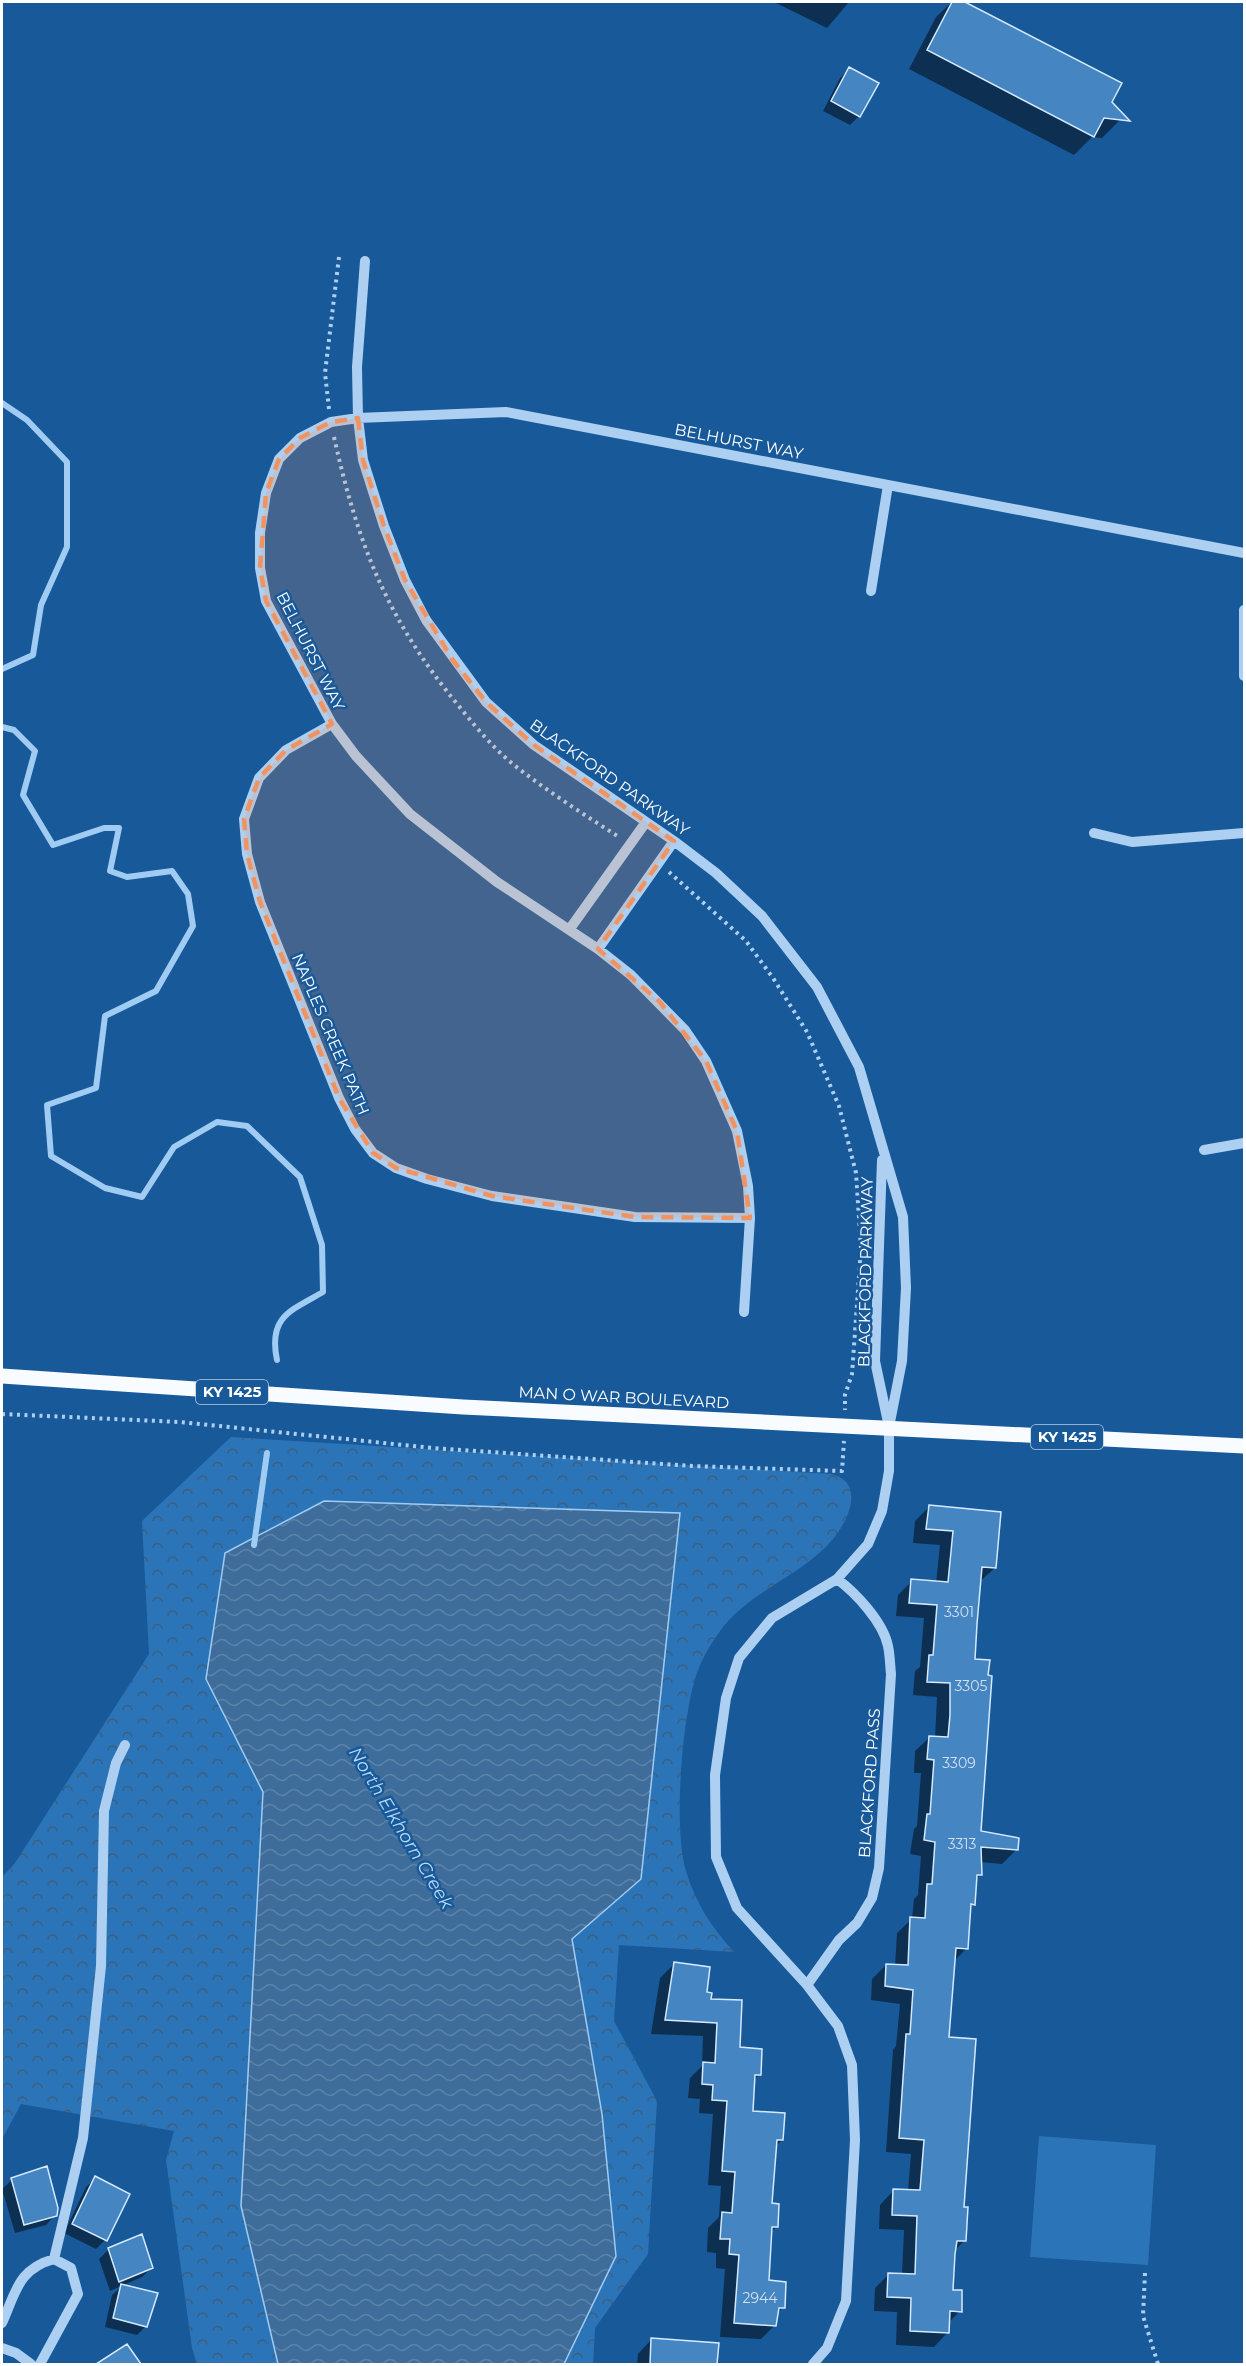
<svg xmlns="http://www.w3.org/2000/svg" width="1246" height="2366" font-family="Montserrat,sans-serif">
<defs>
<pattern id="forest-crowns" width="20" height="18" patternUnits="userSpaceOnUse" patternTransform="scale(1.5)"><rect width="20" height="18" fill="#2b74b7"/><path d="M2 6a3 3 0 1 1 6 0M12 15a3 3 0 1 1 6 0" fill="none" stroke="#3d5e7c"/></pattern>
<pattern id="water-waves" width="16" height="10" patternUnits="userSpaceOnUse" patternTransform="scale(1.5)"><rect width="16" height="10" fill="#3f6d9b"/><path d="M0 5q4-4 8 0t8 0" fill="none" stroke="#5c83aa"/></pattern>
</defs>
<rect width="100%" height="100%" fill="#18599a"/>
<path fill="url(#forest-crowns)" d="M231,1437L830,1474C866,1481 849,1520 833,1539C803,1575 754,1589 724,1626C713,1640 703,1656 697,1673C682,1715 673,1829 686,1871C695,1902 712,1928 734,1952L619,1945L614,2021L657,2101L648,2254L595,2328L593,2364H197L192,2348L166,2160L174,2131L21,2104L2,2139V1877L15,1863L149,1654L142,1521Z"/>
<path fill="#2b74b7" d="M1039,2136L1156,2145L1148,2265L1030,2257Z"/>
<path fill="url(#water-waves)" stroke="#a0ccf4" stroke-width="1.5" d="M324,1501L680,1513L641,1879L572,1939L602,2114L616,2256L564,2364H278L241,2206L263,1792L206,1679L225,1553Z"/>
<path fill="#0007" d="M774,2H849L827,28Z
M952,2H961L1120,84L1111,102L1120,120L1102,138L1092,137L1074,155L909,69L936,17Z
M849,69L859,116L850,125L823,111L840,78Z
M929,1507L995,1568L979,1582L974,1660L980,1832L1016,1850L1002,1864L980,1862V1875L975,1880L973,1904L969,1908L966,1949L953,1962L947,2038L965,2240L954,2251L952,2291L960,2311L948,2323V2332L934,2347L896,2345L897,2312L874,2311L875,2288L889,2274L902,2275L904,2230L879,2229L880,2205L894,2190L908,2191L911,2154L886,2152L893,2050L896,2046L900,2004L871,2000L872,1979L886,1965L895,1966L897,1933L912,1919L914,1899L918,1895L921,1856L910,1854L914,1829L917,1826L921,1773H914L915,1751L930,1737L935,1738L937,1697L913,1695L915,1671L920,1667L924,1618L896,1616L898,1595L912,1581L936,1583L940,1545L913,1543L915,1521Z
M674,1964L705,1994L739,2049L759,2075L753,2081L751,2112L782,2140L775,2147L771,2205L776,2227L770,2233L767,2282L783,2307L777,2314L775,2325L761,2339L720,2337L725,2269L716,2268V2253L707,2252L708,2228L719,2217L721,2186L708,2185L713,2114L699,2113L700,2099L688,2098L690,2078L702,2066L703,2036L651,2034L660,1978Z
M96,2178L105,2240L96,2249L64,2233L86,2187Z
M12,2180L55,2215L46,2225L15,2233L2,2189Z
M141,2236L152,2267L142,2277L110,2291L99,2259L109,2249Z
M122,2286L146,2326L137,2335L105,2327L112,2295Z
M652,2339L717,2344L716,2364H637L638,2354Z
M126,2346L138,2364H98Z"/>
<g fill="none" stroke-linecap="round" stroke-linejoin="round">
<path stroke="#a0ccf4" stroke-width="6" d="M2,403L27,420L67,462V547L41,605L33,655L2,669
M2,727L14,730L35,751L23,795L53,845L104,828H119L110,871L127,877L172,871L188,894L193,926L156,991L105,1016L96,1088L47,1105L51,1156L105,1188L142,1197L174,1147L217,1122L247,1126L300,1177L322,1245L323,1292C290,1311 268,1317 277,1360
M254,1545L267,1453"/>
</g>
<path fill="#4485c2" stroke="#d4e9fc" stroke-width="1.5" d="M952,2H965L1122,83L1112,102L1130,121L1104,118L1094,137L927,50Z
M849,67L879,83L860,117L831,101Z
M929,1505L1001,1512L996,1568L982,1567L977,1624L975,1659L990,1660L988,1675L992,1676L981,1831L1019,1838L1018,1850L981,1847L982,1875H977L975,1905L971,1904L968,1949L956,1948L949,2037L976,2039L964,2207H968L966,2241H957L955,2254L953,2290H962V2312L950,2311L949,2333L910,2331L911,2298L887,2297L888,2273L915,2274L917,2216L892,2215L893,2189L920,2190L924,2140L899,2138L906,2034H910L913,1990L885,1986L886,1964L908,1965L910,1917L925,1918L927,1884H932L935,1842L924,1840L927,1814H930L934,1760L927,1759L929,1736L948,1737L950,1715V1683L927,1682L929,1655H933L937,1605L909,1603L911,1579L948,1582L953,1531L926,1529Z
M674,1962L710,1967L707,1992L712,1993L711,1999L742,2000L740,2047L762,2049L761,2075H755L753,2111L785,2113L783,2140H777L772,2203L779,2204L778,2227H772L769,2280L786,2282L785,2308H779L776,2326L734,2323L739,2255L729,2254L730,2239H720L722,2212L732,2213L735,2172L722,2171L727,2101L712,2100L713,2085L702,2084L703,2062L715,2063L717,2023L665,2020Z
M47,2166L58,2208L57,2216L24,2225L11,2178Z
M95,2176L130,2194L107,2241L72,2224Z
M142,2234L153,2268L119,2282L108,2248Z
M121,2284L158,2293L147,2327L113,2318Z
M651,2338L719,2343L717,2364H650Z
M127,2344L141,2364H96Z"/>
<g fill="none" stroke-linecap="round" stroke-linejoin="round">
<path stroke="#add0f2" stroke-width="4" stroke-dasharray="3 4.5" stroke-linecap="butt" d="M329,409L325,373L339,257
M334,437C358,545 387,619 458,705C475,726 493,748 514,765C547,791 583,814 619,837
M669,872L746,941L773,978L807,1032L839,1106L856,1173L861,1248L852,1374L845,1395V1410
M2,1414L180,1422L433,1448L692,1466L842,1471L844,1441
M1145,2273L1143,2316L1158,2364"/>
<path stroke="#add0f2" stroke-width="10" d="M365,261L357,367L358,418L363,460L384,526L405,580L426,620L486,702L534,745L674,841L716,873L762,916L817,987L859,1067L903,1217L906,1288L902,1361L889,1427
M871,591L888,485
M1244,610V676
M332,724L286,750L259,778L244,819L247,854L260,902L339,1098L355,1129L373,1153L396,1168L427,1179L492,1196L635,1217L750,1218
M1094,833L1132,842L1244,833
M569,930L646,822
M598,949L674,841
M1204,1150L1244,1143
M744,1312L750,1218L748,1186L737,1131L706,1061L685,1030L631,975L598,949L497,882L410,814L356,756L332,724L266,601L260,568V533L266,493L279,459L300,438L331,422L358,418L506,412L1244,553
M807,1985L839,1940L857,1923L872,1898L879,1868L891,1674C890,1665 890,1655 888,1646C883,1622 856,1593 837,1579
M54,2259L83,2138L101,1966L104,1811L116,1763L125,1745
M2,2323C16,2292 18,2269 54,2259L71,2268L78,2294L40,2364
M2,2348L16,2353L31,2364
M813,2364L827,2348L846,2301L855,2140L852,2065L838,2026L807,1985L737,1908L716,1857L715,1775L726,1698L739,1658L772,1618L837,1579L868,1544L882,1511L889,1471V1427L875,1361L882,1160"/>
<path stroke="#f8fbff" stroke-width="15" d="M2,1376L463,1407L1244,1446"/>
</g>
<path fill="#f09361" fill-opacity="0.2" stroke="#f09361" stroke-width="4.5" stroke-dasharray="12 8" stroke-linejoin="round" d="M358,418L363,460L384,526L405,580L452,659L486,702L534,745L674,841L598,949L660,1002L706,1061L737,1131L750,1218L635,1217L492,1196L396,1168L373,1153L339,1098L260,902L247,854L244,819L259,778L286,750L332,724L266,601L260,568L266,493L279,459L300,438L331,422Z"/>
<g text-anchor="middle" stroke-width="5" stroke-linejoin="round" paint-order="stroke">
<g font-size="14" fill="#d0e0f0">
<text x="959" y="1617">3301</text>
<text x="971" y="1691">3305</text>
<text x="959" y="1768">3309</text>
<text x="962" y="1849">3313</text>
<text x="760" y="2303">2944</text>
</g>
<g fill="#18599a" stroke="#bacde1" stroke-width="1.5">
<rect x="196" y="1380" width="72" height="24" rx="4.5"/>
<rect x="1031" y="1425" width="72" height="24" rx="4.5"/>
</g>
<g font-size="15" font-weight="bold" fill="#fff">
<text x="232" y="1397">KY 1425</text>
<text x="1067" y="1442">KY 1425</text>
</g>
<g font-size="16" fill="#fff" stroke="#18599a">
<text transform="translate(739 441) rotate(11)" y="6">BELHURST WAY</text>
<text transform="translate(311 651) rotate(63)" y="6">BELHURST WAY</text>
<text transform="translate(610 777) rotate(35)" y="6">BLACKFORD PARKWAY</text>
<text transform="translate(331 1034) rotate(67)" y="6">NAPLES CREEK PATH</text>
<text transform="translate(865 1272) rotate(-89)" y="6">BLACKFORD PARKWAY</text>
<text transform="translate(624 1397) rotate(3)" y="6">MAN O WAR BOULEVARD</text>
<text transform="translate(869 1783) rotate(-86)" y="6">BLACKFORD PASS</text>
</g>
<g font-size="18" font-style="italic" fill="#b9daf8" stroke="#18599a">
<text transform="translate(401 1828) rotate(59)" y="6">North Elkhorn Creek</text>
</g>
</g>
<rect width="1246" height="2366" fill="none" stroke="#ffffff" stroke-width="6"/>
</svg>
